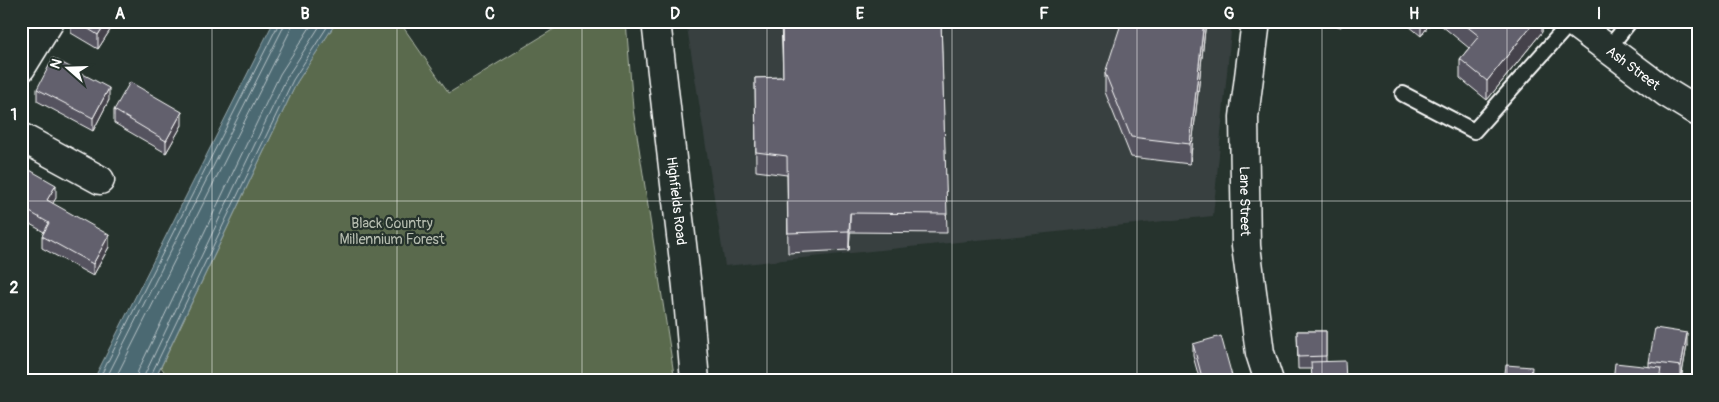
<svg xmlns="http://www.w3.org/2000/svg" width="1719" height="402" font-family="Pangolin,sans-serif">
<rect width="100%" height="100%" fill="#26332d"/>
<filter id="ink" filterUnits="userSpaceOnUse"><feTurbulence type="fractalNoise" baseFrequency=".02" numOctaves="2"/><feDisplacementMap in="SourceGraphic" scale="10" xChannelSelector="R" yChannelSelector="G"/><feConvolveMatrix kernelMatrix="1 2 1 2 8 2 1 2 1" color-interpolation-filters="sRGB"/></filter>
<g filter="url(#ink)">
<path fill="#384040" d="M686,21H1232L1213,216L725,266Z"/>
<path fill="#5a6b4e" stroke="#acb5a6" d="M337,21H399L449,93L567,21H626L633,109L675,381H171L161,367L297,82Z"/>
<path fill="#4b6972" stroke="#93a5aa" d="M274,21H337L297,82L154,381H93Z"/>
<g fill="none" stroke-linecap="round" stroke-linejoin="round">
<path stroke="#b7c3c7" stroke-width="1" d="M98,381L278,25V21
M105,381L283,28L285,21
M114,381L290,31L292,21
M136,381L138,371L280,74L314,21
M143,381L145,374L287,77L323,21
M150,381V377L293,80L331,21"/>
<defs>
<path id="lane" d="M23,21L44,31
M1608,49L1630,21
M1403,94L1474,131L1571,22"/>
<g id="street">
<path id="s1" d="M1256,21L1244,117L1246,246L1260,353L1269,381"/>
<path d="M21,68L50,21"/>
<path d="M21,137L100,180"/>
</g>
<g id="secondary">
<path id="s2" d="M656,21L687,287L695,381"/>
<path id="s3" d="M1571,21L1667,93L1698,112"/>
</g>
</defs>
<use href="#lane" stroke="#fff" stroke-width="18"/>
<use href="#street" stroke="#fff" stroke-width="31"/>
<use href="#secondary" stroke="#fff" stroke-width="31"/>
<use href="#lane" stroke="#26332d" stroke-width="14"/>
<use href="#street" stroke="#26332d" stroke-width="28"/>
<use href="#secondary" stroke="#26332d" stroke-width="28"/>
</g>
<path fill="#54535e" stroke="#fff" d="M71,21H116L98,49L71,33Z
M781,21H941L947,233L850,232L849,250L788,253L787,175L756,171L755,78L783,77Z
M1206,21L1190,164L1131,157L1105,92V73Z
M1321,21H1342L1341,27Z
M1403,21H1432L1421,36Z
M1436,21H1542V32L1487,100L1460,78V59L1469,48Z
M37,89L109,100L93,131L37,101Z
M114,110L182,125L166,153L114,123Z
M21,165L56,198L52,203L109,247L93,276L42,248V236L44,232L21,219Z
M1297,331H1326V362L1311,369H1298Z
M1193,344L1232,381H1200L1193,356Z
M1687,345L1681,379L1661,376L1649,367V362Z"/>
<path fill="#45434c" stroke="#fff" d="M107,21H116L98,49V35Z
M1204,21H1206L1190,164V144Z
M1421,21H1432L1421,36Z
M1535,21H1542V32L1487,100V81Z
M109,88V100L93,131V118Z
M182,112V125L166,153V141Z
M56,185V198L47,213V200Z
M850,213V232L849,250V231Z
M109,235V247L93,276V264Z
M1687,333V345L1681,379V366Z
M1232,376V381H1216Z"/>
<path fill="#62606d" stroke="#fff" d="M76,21H107L98,35Z
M782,21H941L947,214L850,213L849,231L788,233L787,156L756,152L755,78L783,77Z
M1122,21H1204L1190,144L1131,137L1105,73Z
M1460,21H1535L1487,81L1460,59L1479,36Z
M53,58L109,88L93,118L37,89Z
M130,82L182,112L166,141L114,110Z
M21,165L56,185L47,200L109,235L93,264L42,236L49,223L21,207Z
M1655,328L1687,333L1681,366L1649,362Z
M1297,331H1326V356L1298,357Z
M1221,336L1232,376L1216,381H1203L1193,344Z
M1345,361L1346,381H1312L1311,362Z
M1615,363L1661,368L1659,381H1613Z
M1506,365L1532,367L1531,381H1504Z"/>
</g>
<path fill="none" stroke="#fff" stroke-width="1" stroke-opacity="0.55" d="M212,21V381M397,21V381M582,21V381M767,21V381M952,21V381M1137,21V381M1322,21V381M1507,21V381M21,201H1698"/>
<g text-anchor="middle" stroke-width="4.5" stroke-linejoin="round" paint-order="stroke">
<g font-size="14" fill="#fff" stroke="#26332d">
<text dy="5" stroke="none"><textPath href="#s3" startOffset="78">Ash Street</textPath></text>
<text dy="5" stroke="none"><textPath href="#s2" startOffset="181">Highfields Road</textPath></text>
<text dy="5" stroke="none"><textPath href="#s1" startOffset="181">Lane Street</textPath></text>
</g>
<g font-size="14" fill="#b5bcaf" stroke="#26332d">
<text x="392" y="228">Black Country<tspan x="392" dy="16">Millennium Forest</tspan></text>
</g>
</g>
<rect width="1719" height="402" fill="none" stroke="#26332d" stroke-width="55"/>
<g transform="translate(68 68) rotate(290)" stroke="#26332d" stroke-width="4" paint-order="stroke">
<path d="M0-4L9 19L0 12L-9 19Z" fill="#ffffff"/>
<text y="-8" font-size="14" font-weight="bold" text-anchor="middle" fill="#ffffff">N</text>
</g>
<rect x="28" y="28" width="1664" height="346" fill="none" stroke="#fff" stroke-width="2"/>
<g font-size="16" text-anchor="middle" font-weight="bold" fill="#fff">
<text x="120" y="19">A</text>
<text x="305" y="19">B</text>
<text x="490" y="19">C</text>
<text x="675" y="19">D</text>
<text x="860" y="19">E</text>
<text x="1044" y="19">F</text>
<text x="1229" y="19">G</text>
<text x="1414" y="19">H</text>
<text x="1599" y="19">I</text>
<text x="14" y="120">1</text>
<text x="14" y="293">2</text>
</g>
</svg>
